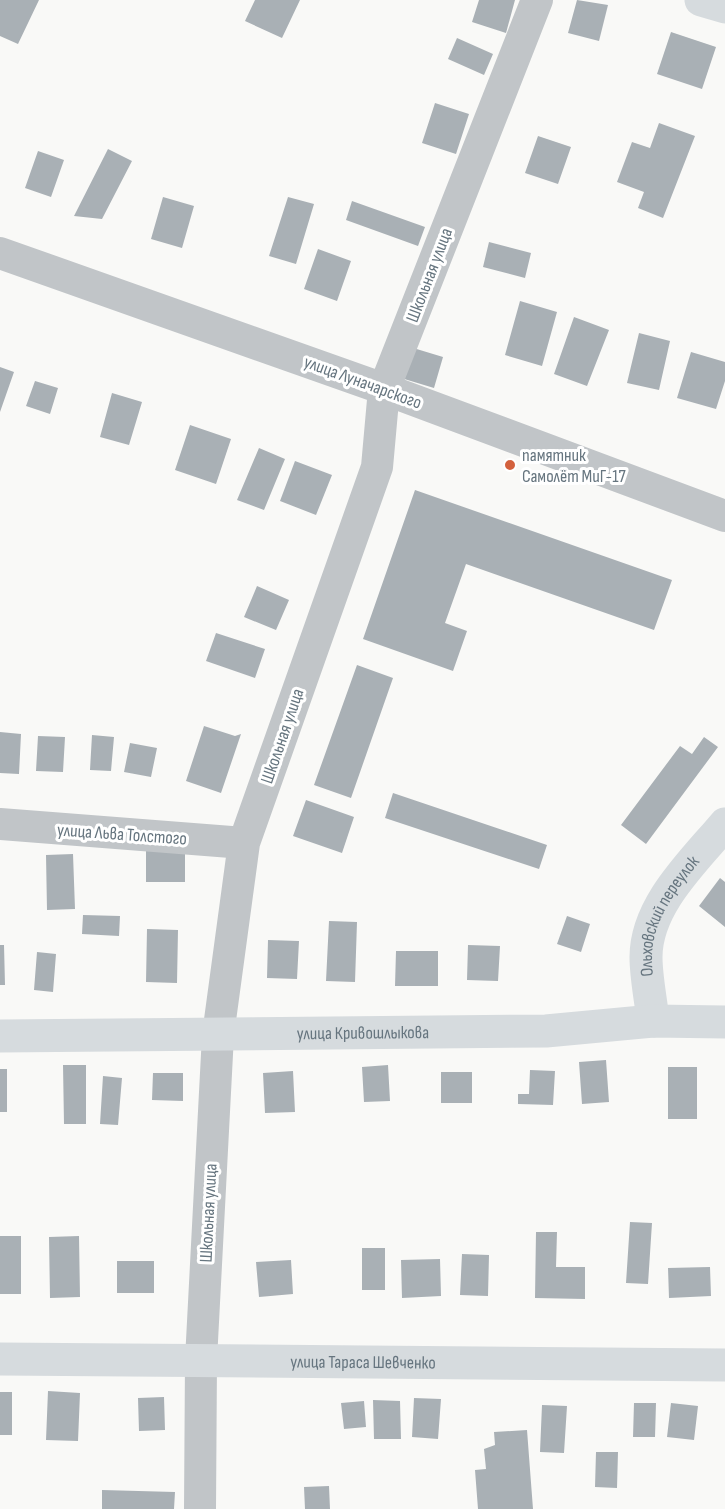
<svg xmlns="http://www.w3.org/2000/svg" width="725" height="1509" font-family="'Sofia Sans Condensed',sans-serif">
<rect width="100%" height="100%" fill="#f9f9f7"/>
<path fill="#a9b0b5" d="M0,0H39L18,44L0,36Z
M255,0H300L282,38L245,21Z
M479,0H515L506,33L472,22Z
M577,0L608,5L599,41L568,33Z
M671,32L716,47L702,89L657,74Z
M457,38L493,54L484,75L448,59Z
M435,103L469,114L456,154L422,143Z
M659,123L695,136L663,218L638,208L644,192L617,182L632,142L650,148Z
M538,136L571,147L558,184L525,173Z
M108,149L132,161L102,219L74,216Z
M38,151L64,160L51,197L25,188Z
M163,197L194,206L182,248L151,239Z
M288,197L314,204L296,264L269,256Z
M352,201L425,227L418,246L346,220Z
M489,242L531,253L525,278L483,267Z
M318,249L351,261L337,301L304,289Z
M520,301L557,312L542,366L505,355Z
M574,317L609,330L587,386L554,374Z
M639,333L670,341L659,390L627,383Z
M410,347L443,357L434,388L401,378Z
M691,352L725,362V381L716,409L677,398Z
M0,367L14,372L0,412Z
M35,381L58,388L50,414L26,406Z
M112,393L142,402L129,445L100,437Z
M190,425L231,439L216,484L175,470Z
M259,448L285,459L264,510L237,500Z
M295,461L332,475L316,515L280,501Z
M415,490L672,580L654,630L466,564L445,623L467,631L453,671L363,639Z
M257,586L289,600L276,630L244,617Z
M216,633L265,649L255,678L206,661Z
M357,665L393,678L351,798L314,785Z
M204,726L235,736L241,734L221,793L186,781Z
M0,732L21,734L19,774L0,773Z
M92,735L114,737L111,771L90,770Z
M38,736L65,737L63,772L36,771Z
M704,737L718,747L646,844L621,825L680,746L692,754Z
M130,743L157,748L151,777L124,772Z
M393,793L547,845L539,869L385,818Z
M306,800L354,817L342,853L293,836Z
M146,848H185V882H146Z
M73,854L75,909L47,910L46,855Z
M720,878L725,882V927L699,906Z
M83,915L120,916L119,936L82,934Z
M567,916L590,924L581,952L557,944Z
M329,921L357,922L355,982L326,981Z
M147,929L178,930L177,983L146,982Z
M268,940L299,941L297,979L267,978Z
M0,945H4L5,985H0Z
M468,945L500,946L498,981L467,980Z
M396,951H438V986H395Z
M37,952L56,954L53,992L34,990Z
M606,1060L609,1102L582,1104L579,1062Z
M63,1065H86V1124H64Z
M388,1065L390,1101L364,1102L362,1067Z
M668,1067H697V1119H668Z
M0,1069H7V1112H0Z
M530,1070L555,1071L553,1105L518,1104V1094H529Z
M293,1071L295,1112L265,1113L263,1073Z
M441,1072H472V1103H441Z
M153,1073H183V1101L152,1100Z
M103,1076L122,1078L118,1125L100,1124Z
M630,1222L652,1223L648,1284L626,1283Z
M536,1232H557L556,1267H585V1299L535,1298Z
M0,1236H21V1294H0Z
M79,1236L80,1297L50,1298L49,1237Z
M362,1248H385V1290H362Z
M462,1254L489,1255L488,1296L460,1295Z
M440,1259L441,1296L402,1298L401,1260Z
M291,1260L293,1294L259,1297L256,1262Z
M117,1261H154V1293H117Z
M710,1267L711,1296L669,1298L668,1268Z
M48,1391L80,1393L78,1441L46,1440Z
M0,1392H12V1435H0Z
M164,1397L165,1430L139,1431L138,1398Z
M414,1398L441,1399L438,1439L412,1437Z
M373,1400L400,1401L401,1439H374Z
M364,1401L366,1427L344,1429L341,1403Z
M634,1403H656L655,1437H633Z
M671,1403L698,1406L694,1440L667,1437Z
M542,1405L567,1406L564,1453L540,1452Z
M527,1430L533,1509H478L475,1470L486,1469L484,1449L495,1445L494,1432Z
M596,1452H618L617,1488L595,1487Z
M329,1486L330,1509H305L304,1487Z
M102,1490L175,1492L174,1509H102Z"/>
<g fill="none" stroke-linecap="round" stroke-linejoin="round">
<path stroke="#c1c5c8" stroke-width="32" d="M0,253L384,389L725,516
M0,824L244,843
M200,1509L201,1360L218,1035L244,843L377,467L384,389L537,0"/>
<g stroke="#d6dbde" stroke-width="33">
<path d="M701,0L725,7"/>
<path id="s1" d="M653,1021C651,1000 646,978 646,957C646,905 694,861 725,824"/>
<path id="s2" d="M0,1036L546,1031L653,1021L725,1022"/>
<path id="s3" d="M0,1359L725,1365"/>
</g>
</g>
<circle fill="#d3613d" stroke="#fff" stroke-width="2" cx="510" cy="465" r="6"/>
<g text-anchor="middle" stroke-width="6" stroke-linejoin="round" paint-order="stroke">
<g font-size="18" fill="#66757f" stroke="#fff">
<text transform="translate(429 275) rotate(-69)" y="6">Школьная улица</text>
<text transform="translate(363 382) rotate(20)" y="6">улица Луначарского</text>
<text transform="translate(282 736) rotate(-71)" y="6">Школьная улица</text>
<text transform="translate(122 834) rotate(4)" y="6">улица Льва Толстого</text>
<text dy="6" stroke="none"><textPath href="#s1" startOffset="111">Ольховский переулок</textPath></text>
<text dy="6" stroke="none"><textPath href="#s2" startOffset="363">улица Кривошлыкова</textPath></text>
<text transform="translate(208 1213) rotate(-87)" y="6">Школьная улица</text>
<text dy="6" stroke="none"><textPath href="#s3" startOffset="363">улица Тараса Шевченко</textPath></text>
</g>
<g font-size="18" fill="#66757f" stroke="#fff" text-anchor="start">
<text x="522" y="461">памятник<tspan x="522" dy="21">Самолёт МиГ-17</tspan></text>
</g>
</g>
</svg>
